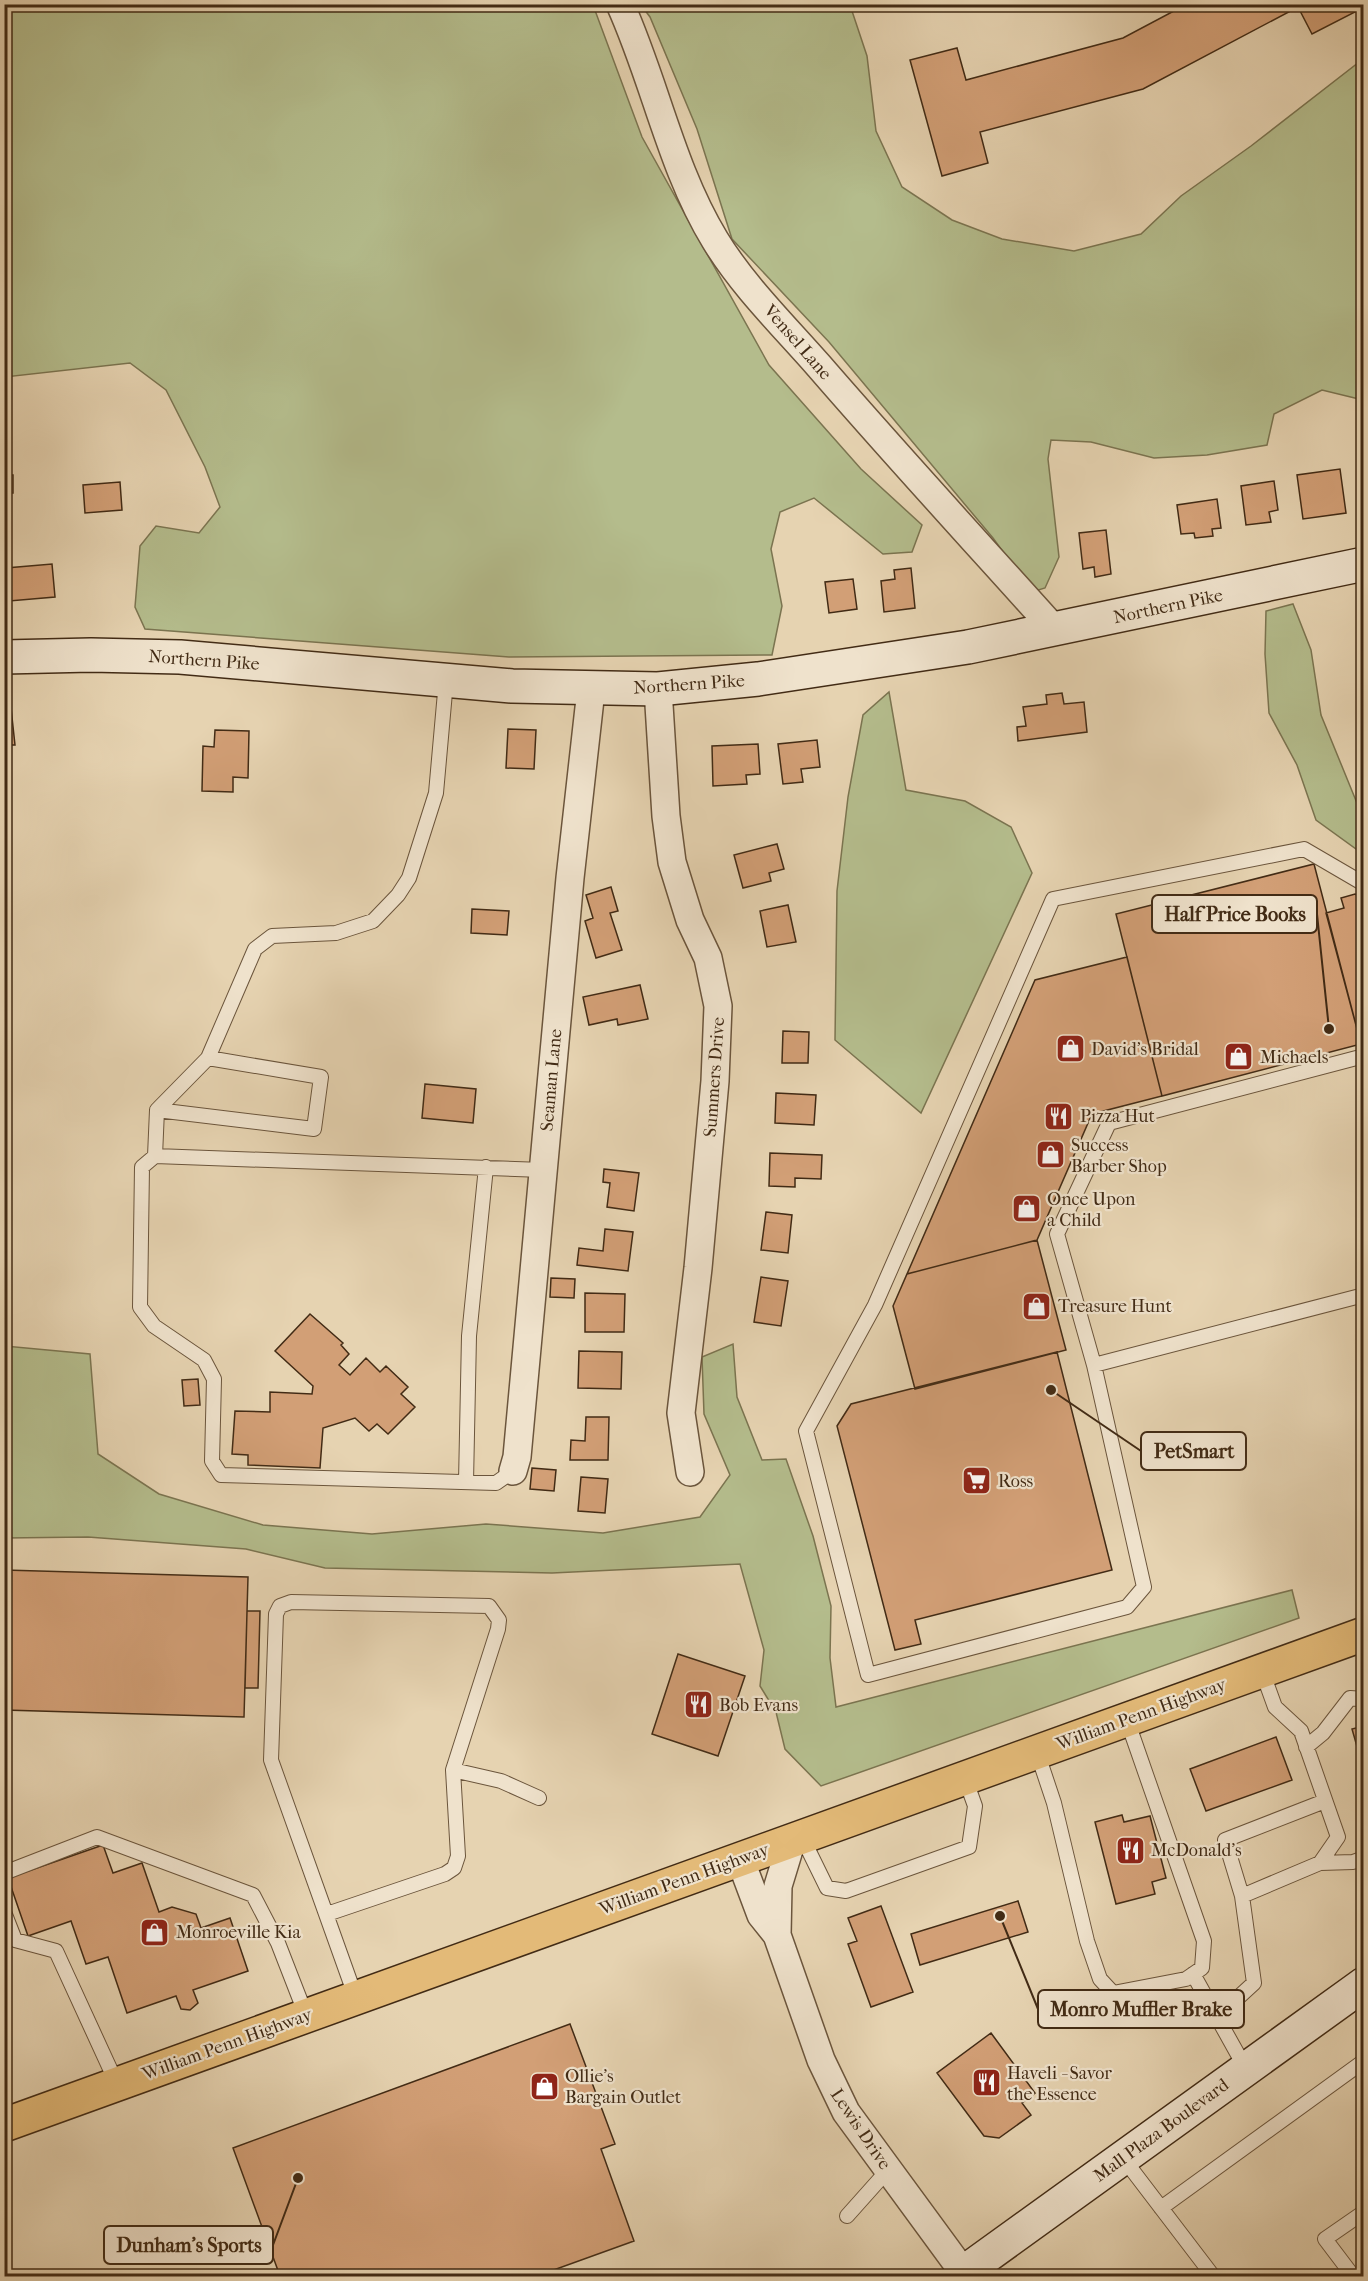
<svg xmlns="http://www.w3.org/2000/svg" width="1368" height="2281" font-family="'IM FELL French Canon',serif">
<rect width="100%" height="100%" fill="#e6d3b1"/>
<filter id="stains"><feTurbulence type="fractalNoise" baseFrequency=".00333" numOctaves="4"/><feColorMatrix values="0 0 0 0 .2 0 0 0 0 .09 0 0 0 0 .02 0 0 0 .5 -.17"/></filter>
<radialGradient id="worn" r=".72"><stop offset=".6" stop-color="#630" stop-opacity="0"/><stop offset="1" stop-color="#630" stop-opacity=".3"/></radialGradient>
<path fill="#b4bc8c" stroke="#7b7450" stroke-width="1.5" d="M5,4L593,5L642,137L769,365L861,469L922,525L912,552L883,554L814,498L780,512L771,549L782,606L772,655L509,657L145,629L135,607L140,546L156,526L199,533L220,507L205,467L166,390L130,363L5,377Z
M641,5H850L867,56L876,131L902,187L952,220L1002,239L1074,251L1141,234L1181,196L1251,146L1363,59V400L1322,390L1274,414L1267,445L1207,455L1154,458L1091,442L1051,440L1048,459L1059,557L1045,588L1032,592L993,538L829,342L732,239L697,129L650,17Z
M1293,604L1311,650L1321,715L1359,808L1363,810V854L1316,820L1297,765L1269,713L1265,654L1266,611Z
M889,692L906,790L965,801L1011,827L1032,873L921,1113L835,1040L837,891L848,797L863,715Z
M733,1344L737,1397L762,1460L786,1459L813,1536L831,1606L830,1658L836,1707L1292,1590L1299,1618L821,1786L785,1749L776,1712L760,1686L764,1650L740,1564L552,1573L325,1568L246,1549L88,1537L5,1538V1346L90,1354L98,1454L159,1494L263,1525L372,1534L486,1524L603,1533L700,1517L730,1475L704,1414L702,1357Z"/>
<path fill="#d29f76" stroke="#422b15" stroke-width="1.5" d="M1187,4H1351L1355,12L1312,34L1298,7L1143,89L980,132L988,163L942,176L910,60L957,48L966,80L1123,38Z
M1340,469L1346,513L1303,519L1297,475Z
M4,475H13V493H4Z
M1274,481L1278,510L1269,512L1271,522L1246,525L1241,486Z
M120,482L122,510L85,513L83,485Z
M1217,499L1221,528L1212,529L1213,536L1195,538L1194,533L1181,534L1177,505Z
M1106,530L1111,574L1095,577L1094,567L1083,569L1079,533Z
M52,564L55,597L9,601L6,568Z
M911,568L915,608L884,612L881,581L895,579L894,570Z
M853,579L857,609L829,613L825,582Z
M1062,693L1064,704L1084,702L1087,732L1018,741L1017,727L1026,726L1023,707L1047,704L1046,695Z
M11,708L15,745H4V709Z
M508,729L536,730L534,769L506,768Z
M215,730L249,731L248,778L233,777V792L202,791L203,746L214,747Z
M817,740L820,767L801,769L803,782L783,784L778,744Z
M758,744L760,774L746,775L747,784L713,786L712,746Z
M777,844L784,869L769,873L771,881L743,888L734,855Z
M1314,864L1361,1044L1162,1096L1116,914Z
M611,887L618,911L610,913L622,950L596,958L585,921L593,918L586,895Z
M1355,894L1364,899L1361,1044L1326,913L1344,908L1341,898Z
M788,905L796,942L767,947L760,911Z
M472,909L509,911L507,935L471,933Z
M1127,957L1162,1096L1092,1114L1037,1240L907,1274L1035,980Z
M640,985L648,1019L618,1025L617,1019L589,1025L583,997Z
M783,1031L809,1032L808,1063H782Z
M425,1084L476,1089L473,1123L422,1118Z
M776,1093L816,1095L814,1125L775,1123Z
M770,1153L822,1155L821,1179L795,1178V1187L769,1186Z
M604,1169L639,1173L634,1211L607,1207L610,1183L603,1182Z
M766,1212L792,1215L788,1253L761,1250Z
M605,1229L633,1232L628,1271L577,1265L579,1248L603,1251Z
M1037,1240L1066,1350L915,1389L893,1306L907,1274Z
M761,1277L788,1281L781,1326L754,1322Z
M551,1278L575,1279L574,1298L550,1297Z
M585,1293L625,1294L624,1332H585Z
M310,1314L343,1343L341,1345L349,1354L339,1365L350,1375L366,1358L380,1372L386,1366L408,1387L401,1394L415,1407L388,1434L377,1424L369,1431L355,1418L323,1428L320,1468L248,1465V1455L232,1454L235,1411L270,1412V1392L312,1394L313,1386L275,1351Z
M579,1351L622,1352L621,1389L578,1388Z
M1057,1352L1112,1570L915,1620L921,1644L895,1650L837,1426L851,1404Z
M198,1379L200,1405L184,1406L182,1380Z
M586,1417H609L608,1460H570L571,1440L585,1441Z
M532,1468L556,1470L554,1491L530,1489Z
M581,1477L608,1479L605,1513L578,1511Z
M4,1570L248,1577L244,1717L4,1710Z
M247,1611H260L258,1688H245Z
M678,1654L745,1676L718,1756L652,1734Z
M1364,1726V1771L1352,1729Z
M1276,1737L1292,1780L1206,1811L1190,1769Z
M1122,1815L1124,1822L1150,1816L1166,1878L1152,1882L1155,1894L1116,1904L1095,1822Z
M103,1845L113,1873L142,1863L159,1912L172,1907L196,1914L201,1928L230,1918L248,1971L193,1990L198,2003L190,2010L181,2009L176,1996L127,2013L108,1957L86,1964L71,1921L28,1936L8,1878Z
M1018,1901L1028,1932L920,1965L911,1934Z
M881,1906L913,1992L871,2007L848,1944L857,1941L848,1918Z
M570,2024L615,2144L601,2149L634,2241L537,2276H280L233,2148Z
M991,2033L1035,2093L1022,2103L1031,2115L999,2138L984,2136L937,2073Z"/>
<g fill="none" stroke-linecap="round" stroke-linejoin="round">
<defs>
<path id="lane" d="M1364,884L1304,849L1053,899L875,1305L806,1431L868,1675L1127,1607L1144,1587L1094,1365L1057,1234L1109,1123L1364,1056
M157,1110L314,1129L321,1077L208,1058
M155,1156L157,1110L208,1058L255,949L272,936L336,933L373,921L398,895L409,878L436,793L446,681
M1094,1365L1364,1295
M513,1471L496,1483L221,1475L212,1461L214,1379L204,1360L154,1326L140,1307L142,1167L155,1156L543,1170
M466,1482L469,1336L486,1167
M1262,1671L1275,1707L1301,1731L1338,1837L1320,1863
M1306,1747L1323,1733L1350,1698L1364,1699
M1037,1752L1054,1803L1087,1941L1100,1979L1113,1993L1186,1979L1202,1968L1204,1941L1127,1720
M453,1770L501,1781L539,1798
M802,1837L827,1888L846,1891L969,1847L975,1806L965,1778
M4,1873L97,1837L253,1895L278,1943L306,2015
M1242,1896L1320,1863L1353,1862L1364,1858
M4,1912L15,1940L56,1951L117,2084
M327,1914L445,1874L454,1868L458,1856L453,1770L498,1629L499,1620L489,1606L291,1602L280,1606L276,1614L271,1760L356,1998
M1193,1974L1246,2069
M1217,2017L1254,1983L1242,1896L1225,1840L1325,1801
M1123,2158L1213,2276
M1161,2208L1364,2061
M847,2216L888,2170
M1353,2276L1325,2239L1364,2212"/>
<path id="street" d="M620,4C655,81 671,168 715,240C743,286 783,325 819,366C896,455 976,542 1055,630
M658,689L666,816L672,862L690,920L708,958L718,1006L715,1081L698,1268L681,1413L690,1472
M513,1471L517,1457L570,878L591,690
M792,1840L778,1886L777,1935L821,2060L846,2112L964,2273
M740,1859L761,1915L777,1935"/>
<path id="secondary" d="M4,657L91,655L180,657L512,686L658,689L758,679L968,647L1364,564
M959,2276L1364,1984"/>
<path id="highway" d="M4,2125L1364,1634"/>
</defs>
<use href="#lane" stroke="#6b553c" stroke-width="16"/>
<use href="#street" stroke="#6b553c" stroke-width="30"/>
<use href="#secondary" stroke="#422b15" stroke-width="36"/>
<use href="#highway" stroke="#422b15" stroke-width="36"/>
<use href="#lane" stroke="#efe2cc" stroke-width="14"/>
<use href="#street" stroke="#efe2cc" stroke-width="27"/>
<use href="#secondary" stroke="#efe2cc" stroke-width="33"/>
<use href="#highway" stroke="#e3ba78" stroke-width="33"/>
</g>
<defs>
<symbol id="shop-square" viewBox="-11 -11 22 22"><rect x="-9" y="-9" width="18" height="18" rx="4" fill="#8f2418" stroke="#efe2cc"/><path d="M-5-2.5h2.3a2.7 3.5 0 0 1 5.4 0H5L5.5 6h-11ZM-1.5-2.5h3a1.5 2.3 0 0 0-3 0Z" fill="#fff"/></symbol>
<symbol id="restaurant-square" viewBox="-11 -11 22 22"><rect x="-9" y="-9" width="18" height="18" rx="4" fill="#8f2418" stroke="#efe2cc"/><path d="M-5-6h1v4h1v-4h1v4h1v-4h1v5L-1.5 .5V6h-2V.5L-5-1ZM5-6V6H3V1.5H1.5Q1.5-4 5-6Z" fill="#fff"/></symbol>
<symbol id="supermarket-square" viewBox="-11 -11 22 22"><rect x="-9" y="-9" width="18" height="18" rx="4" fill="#8f2418" stroke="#efe2cc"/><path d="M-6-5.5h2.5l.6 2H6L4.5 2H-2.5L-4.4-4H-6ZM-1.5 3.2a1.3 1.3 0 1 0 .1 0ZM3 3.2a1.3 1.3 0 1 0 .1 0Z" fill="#fff"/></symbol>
</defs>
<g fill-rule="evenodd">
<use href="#shop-square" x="1054" y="1032" width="33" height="33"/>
<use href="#shop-square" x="1222" y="1040" width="33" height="33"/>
<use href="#restaurant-square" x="1042" y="1100" width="33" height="33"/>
<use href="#shop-square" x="1034" y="1138" width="33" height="33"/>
<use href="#shop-square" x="1010" y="1192" width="33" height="33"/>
<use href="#shop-square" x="1020" y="1290" width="33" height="33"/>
<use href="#supermarket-square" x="960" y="1464" width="33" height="33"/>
<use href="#restaurant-square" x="682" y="1688" width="33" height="33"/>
<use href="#restaurant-square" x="1114" y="1834" width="33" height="33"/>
<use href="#shop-square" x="138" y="1916" width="33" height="33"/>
<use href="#restaurant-square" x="970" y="2066" width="33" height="33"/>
<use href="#shop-square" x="528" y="2070" width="33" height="33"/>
</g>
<g text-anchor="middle" stroke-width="4.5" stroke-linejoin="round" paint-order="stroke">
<g font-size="18" fill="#422b15" stroke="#efe2cc">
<text transform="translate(798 342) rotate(49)" y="6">Vensel Lane</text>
<text transform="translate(1168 606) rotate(-12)" y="6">Northern Pike</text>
<text transform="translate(204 660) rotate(4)" y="6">Northern Pike</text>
<text transform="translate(689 684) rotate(-4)" y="6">Northern Pike</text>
<text transform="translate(714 1077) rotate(-86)" y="6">Summers Drive</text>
<text transform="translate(551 1080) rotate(-85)" y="6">Seaman Lane</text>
<text transform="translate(1141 1714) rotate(-20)" y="6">William Penn Highway</text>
<text transform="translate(684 1879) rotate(-20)" y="6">William Penn Highway</text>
<text transform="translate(227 2044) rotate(-20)" y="6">William Penn Highway</text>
<text transform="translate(861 2129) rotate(56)" y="6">Lewis Drive</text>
<text transform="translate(1161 2130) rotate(-36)" y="6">Mall Plaza Boulevard</text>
</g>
<g font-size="18" fill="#422b15" stroke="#efe2cc" text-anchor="start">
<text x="1091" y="1055">David's Bridal</text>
<text x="1260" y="1063">Michaels</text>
<text x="1080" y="1122">Pizza Hut</text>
<text x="1071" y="1151">Success<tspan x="1071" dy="21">Barber Shop</tspan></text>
<text x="1047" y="1205">Once Upon<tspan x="1047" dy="21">a Child</tspan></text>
<text x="1058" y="1312">Treasure Hunt</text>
<text x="998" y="1487">Ross</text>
<text x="719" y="1711">Bob Evans</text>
<text x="1151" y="1856">McDonald's</text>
<text x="176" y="1938">Monroeville Kia</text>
<text x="1007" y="2079">Haveli - Savor<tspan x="1007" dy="21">the Essence</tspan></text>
<text x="565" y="2082">Ollie's<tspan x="565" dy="21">Bargain Outlet</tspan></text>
</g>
</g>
<path fill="none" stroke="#422b15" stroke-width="2" d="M1329 1029L1317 914M1051 1390L1141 1451M1000 1916L1038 2009M298 2178L273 2245"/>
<g fill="#422b15" stroke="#efe2cc" stroke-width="2">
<circle cx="1329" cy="1029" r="6"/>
<circle cx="1051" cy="1390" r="6"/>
<circle cx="1000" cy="1916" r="6"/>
<circle cx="298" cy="2178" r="6"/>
</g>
<g fill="#efe2cc" stroke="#422b15" stroke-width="2">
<rect x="1152" y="895" width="165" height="38" rx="6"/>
<rect x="1141" y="1432" width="105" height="38" rx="6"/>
<rect x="1038" y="1990" width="206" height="38" rx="6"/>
<rect x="104" y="2226" width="169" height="38" rx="6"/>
</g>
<g font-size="20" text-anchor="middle" font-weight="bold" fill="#422b15">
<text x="1235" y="921">Half Price Books</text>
<text x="1194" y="1458">PetSmart</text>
<text x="1141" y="2016">Monro Muffler Brake</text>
<text x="189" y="2252">Dunham's Sports</text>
</g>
<rect width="1368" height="2281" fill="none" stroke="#e6d3b1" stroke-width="24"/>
<rect x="6" y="6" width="1356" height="2269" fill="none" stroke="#422b15" stroke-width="3"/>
<rect x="12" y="12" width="1344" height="2257" fill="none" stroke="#422b15" stroke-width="1.5"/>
<rect width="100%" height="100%" filter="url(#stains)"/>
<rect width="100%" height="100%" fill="url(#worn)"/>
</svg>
